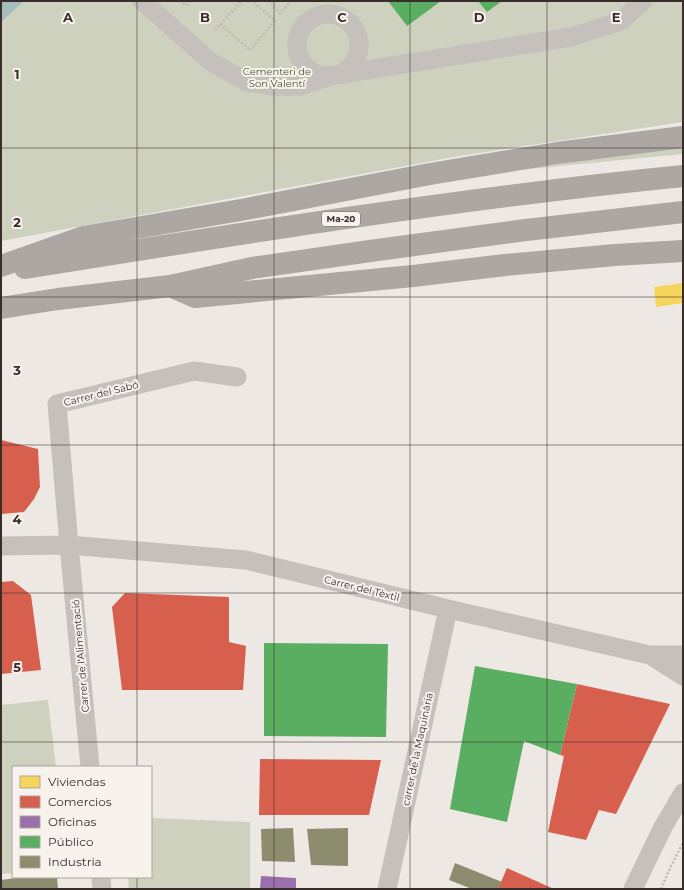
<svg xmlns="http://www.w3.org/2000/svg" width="684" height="890" font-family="Montserrat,sans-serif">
<rect width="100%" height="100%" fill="#ede8e4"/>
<path fill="#cfd1bf" d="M24,1H683V122L459,156L1,241V22Z
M683,146V154L510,171Z
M48,700L56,767H13V873L1,874V705Z
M151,818L250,822V889H129L128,877H151Z"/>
<path fill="#a2bdbb" d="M1,1H24L1,22Z"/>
<path fill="#f6d55c" d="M683,283V303L656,307L654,287Z"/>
<path fill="#d6604d" d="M1,440L38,449L40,487L34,499L24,512L1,514Z
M13,581L31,595L41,670L1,674V582Z
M125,593L229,597V642L246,646L243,690H122L112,607Z
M577,684L670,704L616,814L599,810L586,840L548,832L564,756L560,755Z
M260,759L381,760L369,815H259Z
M507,868L554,889H498Z"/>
<path fill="#9970ab" d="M261,876L296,878V889H260Z"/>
<path fill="#5aae61" d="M388,1H441L407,26Z
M478,1H502L487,12Z
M264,643L388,644L386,737L264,736Z
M475,666L577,684L560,755L524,741L507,822L450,809Z"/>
<path fill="#8c8c6e" d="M293,828L295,862L262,861L261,829Z
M348,828V866L311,865L307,829Z
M455,863L502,882L498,889H472L449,880Z
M24,877H57L58,889H1V880Z"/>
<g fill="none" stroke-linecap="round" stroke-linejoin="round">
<path stroke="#bfb9b5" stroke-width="2.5" stroke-dasharray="2 2" stroke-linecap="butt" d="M179,1L186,5L190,1
M268,1L280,13L291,1
M220,24L250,50L275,21L252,1
M215,30L242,1
M661,889L671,866L683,843"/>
<path stroke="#c6c0bd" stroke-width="19" d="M142,1L211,62L247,82L276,87L300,86L330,76L571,37L621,21L643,1
M297 45a31 31 0 1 1 62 0a31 31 0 1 1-62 0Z
M1,546L69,545L246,560L448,609L650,655H683
M650,655L683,676
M90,767L69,545L57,404L194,371L237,377
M101,877L102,889
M387,889L448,609
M633,889L663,827L683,793"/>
<path stroke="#aca7a3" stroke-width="22" d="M1,266L83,237L241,210L430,174L557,153L683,137
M25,268C243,233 462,198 683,176
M170,286L195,297L413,276L505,265L615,255L683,251
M1,308L58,299L170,286L252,268L370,251L526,230L683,212"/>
</g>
<path fill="none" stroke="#372e2b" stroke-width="1" stroke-opacity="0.55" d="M137,1V767M274,1V889M410,1V889M547,1V889M1,148H683M1,297H683M1,445H683M1,593H683M1,742H683M137,877V889"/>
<g text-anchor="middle" stroke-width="4" stroke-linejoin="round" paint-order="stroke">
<rect fill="#f8f2ec" stroke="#716965" stroke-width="1" x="322" y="212" width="38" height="14" rx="3"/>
<g font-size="9" font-weight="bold" fill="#372e2b">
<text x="341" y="222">Ma-20</text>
</g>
<g font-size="10" fill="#495231" stroke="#f8f2ec">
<text x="277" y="75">Cementeri de<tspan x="277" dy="12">Son Valentí</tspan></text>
</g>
<g font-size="10" fill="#372e2b" stroke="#f8f2ec">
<text transform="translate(101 393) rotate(-14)" y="4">Carrer del Sabó</text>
<text transform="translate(362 588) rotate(14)" y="4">Carrer del Tèxtil</text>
<text transform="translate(80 656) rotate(-95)" y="4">Carrer de l'Alimentació</text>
<text transform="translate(417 749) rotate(-78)" y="4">carrer de la Maquinària</text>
</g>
</g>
<g font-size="13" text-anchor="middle" font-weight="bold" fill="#372e2b" stroke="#f8f2ec" stroke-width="4" stroke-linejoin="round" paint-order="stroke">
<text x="68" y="22">A</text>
<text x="205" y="22">B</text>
<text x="342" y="22">C</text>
<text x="479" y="22">D</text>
<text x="616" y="22">E</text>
<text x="17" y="79">1</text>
<text x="17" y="227">2</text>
<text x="17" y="375">3</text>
<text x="17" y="524">4</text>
<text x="17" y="672">5</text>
</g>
<rect width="684" height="890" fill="none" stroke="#372e2b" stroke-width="4"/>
<rect x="12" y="766" width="140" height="112" fill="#f8f2ec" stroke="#aba49f"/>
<rect x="20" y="776" width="20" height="12" fill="#f6d55c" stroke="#aba49f"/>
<text x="48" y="786" font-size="12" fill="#372e2b">Viviendas</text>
<rect x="20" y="796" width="20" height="12" fill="#d6604d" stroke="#aba49f"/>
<text x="48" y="806" font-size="12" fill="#372e2b">Comercios</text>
<rect x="20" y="816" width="20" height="12" fill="#9970ab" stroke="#aba49f"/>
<text x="48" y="826" font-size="12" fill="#372e2b">Oficinas</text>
<rect x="20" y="836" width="20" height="12" fill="#5aae61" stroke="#aba49f"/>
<text x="48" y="846" font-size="12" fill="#372e2b">Público</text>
<rect x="20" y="856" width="20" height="12" fill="#8c8c6e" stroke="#aba49f"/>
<text x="48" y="866" font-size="12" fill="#372e2b">Industria</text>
</svg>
